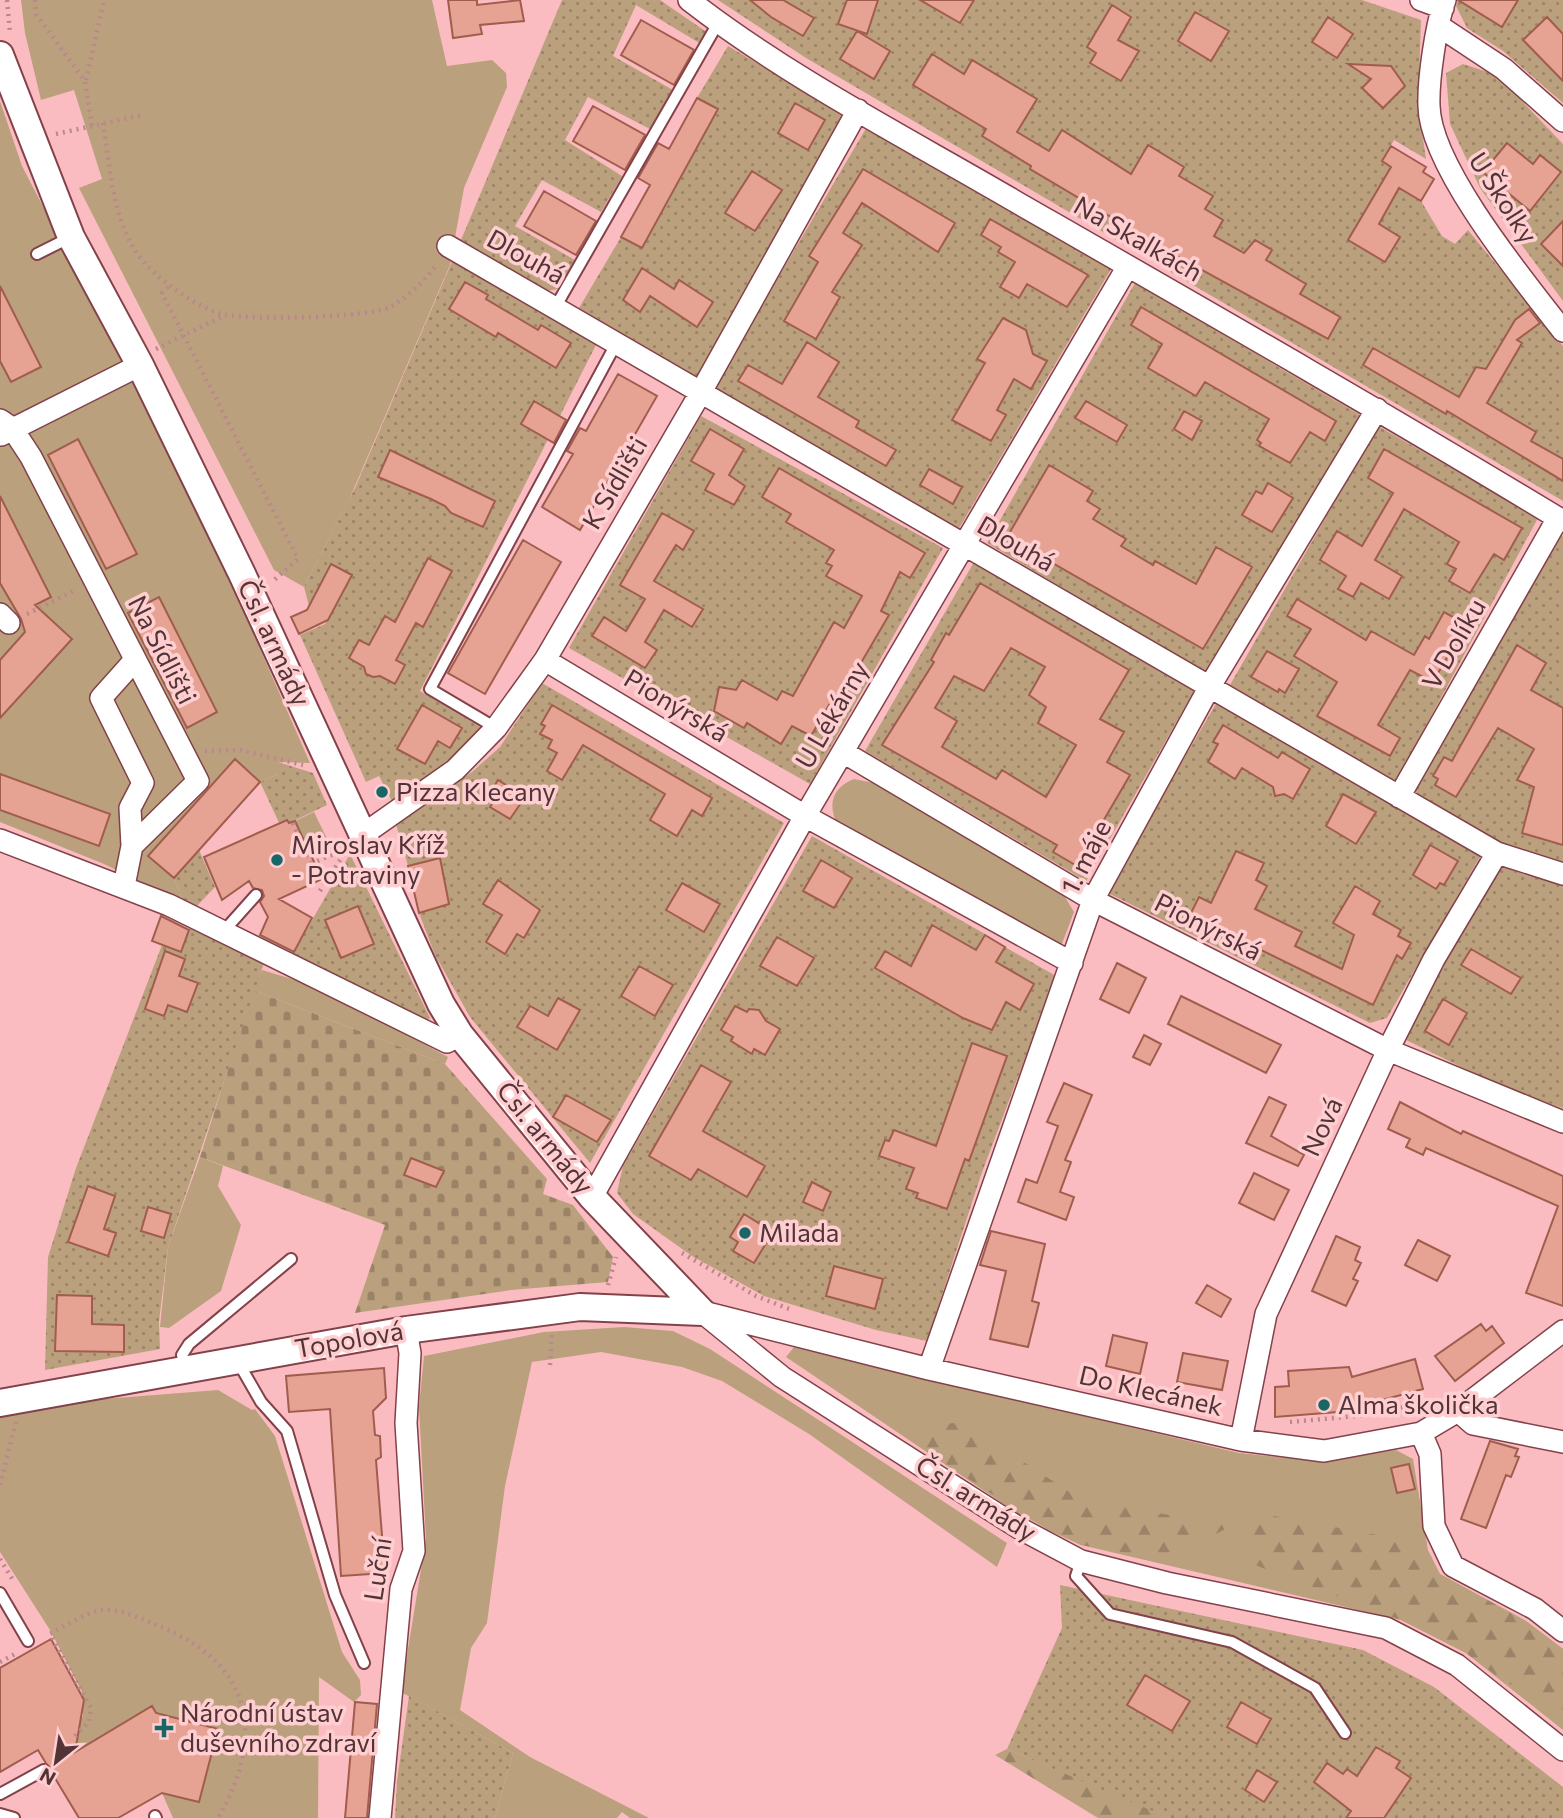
<svg xmlns="http://www.w3.org/2000/svg" width="1563" height="1818" font-family="Commissioner,sans-serif">
<defs>
<pattern id="forest-firs" width="22" height="20" patternUnits="userSpaceOnUse" patternTransform="scale(1.75)"><rect width="22" height="20" fill="#bba07d"/><path d="M5 1l3.5 6h-7zM16 11l3.5 6h-7z" fill="#9b8367"/></pattern>
<pattern id="cemetery-stones" width="16" height="16" patternUnits="userSpaceOnUse" patternTransform="scale(1.75)"><rect width="16" height="16" fill="#bba07d"/><path d="M2 7V4a2 2 0 0 1 4 0v3zM10 15v-3a2 2 0 0 1 4 0v3z" fill="#9b8367"/></pattern>
<pattern id="garden-dots" width="8" height="8" patternUnits="userSpaceOnUse" patternTransform="scale(1.75)"><rect width="8" height="8" fill="#bba07d"/><path d="M2 2h.1M6 6h.1" fill="none" stroke="#9b8367" stroke-width="1.8" stroke-linecap="round"/></pattern>
</defs>
<rect width="100%" height="100%" fill="#fbbcc1"/>
<path fill="#bba07d" d="M21,0H432L447,66L492,60L506,73L507,87L464,188L450,265L349,500L304,587L274,570L79,188L102,179L74,90L41,100L25,33Z
M0,101L22,166L138,390L244,612L310,763L279,762L278,774L260,782L235,760L174,878L184,903L104,864L0,822Z
M854,779L874,783L1059,887L1074,912L1060,949L840,829C827,808 830,788 854,779Z
M314,812L332,849L312,858L295,821Z
M262,970L315,986L448,1057L445,1064L253,990Z
M200,1157L223,1166L218,1186L241,1225L221,1291L169,1328L160,1327L168,1247Z
M624,1327L673,1331L710,1349L1007,1543L997,1567L809,1434L722,1381L682,1367L601,1352L532,1362L505,1486L487,1623L471,1648L460,1710L530,1757L649,1818H630L622,1812L617,1818H495L513,1753L401,1692L426,1539L419,1407L424,1356L544,1332Z
M794,1347L1239,1453L1324,1462L1396,1450L1413,1459L1428,1550L1440,1574L1526,1621L1563,1649V1730L1466,1653L1401,1620L1081,1545L1017,1513L786,1357Z
M218,1390L252,1410L255,1409L275,1436L342,1652L360,1680L361,1695L354,1702L319,1677L318,1818H173L162,1793L199,1802L218,1730L156,1713L152,1706L81,1748L71,1732L83,1716L82,1692L50,1630L0,1552V1417L104,1399Z"/>
<path fill="url(#forest-firs)" d="M963,1422L1080,1499L1231,1526L1167,1560L1081,1545L1048,1530L927,1452L926,1426Z
M1268,1515L1400,1539L1440,1574L1526,1621L1563,1649V1713L1501,1679L1466,1653L1401,1620L1255,1565L1254,1526Z
M1007,1749L1152,1809L1169,1818H1098L995,1755Z"/>
<path fill="url(#cemetery-stones)" d="M253,990L445,1064L547,1179L543,1194L573,1205L613,1257L608,1282L511,1290L355,1313L385,1225L200,1157Z"/>
<path fill="url(#garden-dots)" fill-rule="evenodd" d="M562,0H660L708,33L701,44L636,5L613,56L673,90L650,129L588,97L565,140L622,176L601,212L542,180L515,226L575,260L557,289L547,291L461,240Z
M718,0H1362L1421,20L1418,105L1426,159L1394,140L1382,161L1391,167L1402,184L1400,189L1421,201L1442,236L1455,244L1468,230L1563,346V501L1169,271L1212,196L1159,217L1146,240L1139,236L1132,249L806,58Z
M1458,0H1563V103L1503,51L1467,28L1456,6Z
M728,46L847,116L698,377L579,308L621,237L642,248L718,110L697,98Z
M1463,64L1497,75L1563,144V301L1480,188L1450,124L1446,73Z
M868,125L1111,269L958,530L712,390Z
M454,257L598,341L420,691L485,730L414,788L392,801L379,776L366,782L300,635L325,624L351,575L331,564L309,606L304,587L355,488Z
M1135,283L1360,415L1207,673L987,543Z
M701,416L943,548L810,784L569,648Z
M1378,426L1538,518L1396,781L1230,685Z
M1561,535L1563,536V863L1510,847L1415,792Z
M974,562L1194,691L1086,881L865,751Z
M542,683L784,823L590,1163L470,1017L435,955L419,913L449,903L440,859L408,866L396,824L472,772L500,747Z
M1217,702L1481,855L1387,1018L1370,1023L1106,892Z
M278,762L313,773L327,805L281,827L260,782L278,774Z
M812,836L985,934L967,964L988,975L1005,947L1056,976L981,1175L927,1341L876,1330L764,1296L692,1256L633,1214L617,1193L623,1166Z
M199,850L215,887L195,908L184,903L174,878Z
M350,854L430,1018L425,1021L292,955ZM358,906L373,944L341,958L325,920Z
M1500,865L1528,876L1563,883V1108L1502,1087L1400,1037Z
M190,927L264,963L168,1247L159,1322L160,1349L45,1370L48,1257L76,1168L162,945L181,952Z
M1060,1585L1363,1650L1434,1687L1563,1787V1818H1169L1007,1749L1062,1628Z
M409,1696L513,1753L495,1818H395L397,1781Z"/>
<path fill="#e6a292" stroke="#a05d4e" stroke-width="2" fill-rule="evenodd" d="M448,0H477V5L520,0L524,21L480,25L482,34L453,38Z
M750,0H783L814,18L803,36L771,17Z
M847,0H878L867,34L838,24Z
M920,0H974L960,23Z
M1458,0H1518L1502,27Z
M1112,5L1131,17L1118,40L1139,51L1121,81L1090,63L1096,53L1087,47Z
M1195,12L1229,31L1211,61L1178,41Z
M1328,17L1353,34L1337,58L1312,42Z
M1547,17L1563,34V81L1523,40Z
M641,20L694,50L674,85L621,55Z
M857,31L890,51L874,79L840,59Z
M932,54L964,74L972,60L1037,99L1017,132L1049,151L1062,130L1131,174L1148,145L1184,167L1179,176L1213,196L1205,209L1223,220L1214,236L1244,253L1255,240L1272,250L1266,260L1306,284L1300,294L1340,317L1328,339L1180,258L1030,169L1031,166L982,136L986,129L913,85Z
M1348,64L1391,66L1405,86L1383,108L1362,88L1371,79Z
M697,98L718,109L642,248L621,237L650,185L638,178L658,143L669,149Z
M795,103L825,120L808,150L778,133Z
M593,106L645,135L625,170L573,141Z
M1507,143L1533,164L1540,155L1561,172L1530,211L1483,172Z
M1391,146L1426,167L1423,172L1434,179L1421,201L1399,188L1379,224L1400,237L1385,262L1348,240L1391,167L1382,161Z
M863,169L955,223L938,252L862,203L843,233L862,245L832,292L840,297L816,339L784,321L818,262L809,256Z
M752,171L782,190L755,231L725,213Z
M544,191L596,221L576,255L524,226Z
M990,219L1088,275L1067,307L1027,284L1019,298L1000,287L1015,262L998,252L1001,247L981,235Z
M1563,221V266L1541,244Z
M642,268L674,289L679,280L713,302L697,327L650,296L640,312L623,300Z
M465,282L488,295L486,299L538,330L541,325L571,343L556,368L498,333L496,337L449,309Z
M0,286L41,367L11,382L0,361Z
M1141,307L1336,421L1325,441L1310,432L1290,463L1259,446L1261,443L1257,440L1269,419L1205,382L1196,396L1148,368L1162,344L1131,325Z
M1529,309L1540,323L1517,340L1522,343L1487,403L1536,432L1531,441L1563,459V481L1447,411L1446,414L1363,365L1373,348L1459,397L1476,367L1486,369L1515,320Z
M1003,318L1026,330L1033,354L1047,361L1031,389L1014,379L997,410L1006,415L991,441L952,420L985,363L977,359Z
M807,342L839,362L818,397L859,421L856,427L896,450L886,466L738,381L748,365L782,384Z
M618,374L657,396L580,530L542,507L573,454L567,451L580,428L586,431Z
M534,401L566,420L554,443L521,424Z
M1086,401L1127,425L1117,442L1075,418Z
M1184,411L1202,421L1192,440L1174,429Z
M710,429L744,449L729,475L745,486L734,505L705,490L714,474L691,461Z
M78,439L137,554L106,569L48,455Z
M1384,449L1522,528L1504,560L1494,554L1470,593L1449,581L1456,569L1447,564L1459,542L1404,509L1375,560L1402,576L1389,599L1361,583L1353,597L1338,589L1346,576L1320,560L1337,531L1362,546L1393,493L1368,478Z
M390,450L495,501L483,527L451,513L445,506L431,499L378,477Z
M1049,465L1093,491L1087,501L1100,509L1093,519L1126,539L1121,546L1153,565L1155,561L1196,584L1216,547L1252,567L1203,649L1007,537Z
M779,468L925,553L910,578L900,572L881,611L889,615L834,709L829,705L811,736L792,726L781,744L747,723L744,728L714,711L719,687L736,690L742,680L777,700L782,691L793,696L834,622L844,628L862,596L826,576L832,566L826,563L834,550L786,522L791,514L762,497Z
M929,469L962,487L953,504L920,485Z
M1268,483L1293,498L1272,532L1242,515L1256,491L1262,494Z
M0,496L51,597L35,605L72,639L0,718V660L25,632L21,619L0,583Z
M662,513L694,531L683,550L676,545L654,581L703,609L692,627L664,610L645,642L657,650L645,668L592,636L604,617L626,631L645,599L620,585Z
M523,540L561,562L485,694L448,673Z
M428,558L452,571L423,627L416,623L396,660L405,665L395,684L380,676L373,677L366,674L364,667L349,658L359,640L369,645L385,616L395,622Z
M331,564L352,575L328,620L299,634L291,617L307,610Z
M980,583L1129,670L1100,719L1124,732L1107,762L1130,775L1077,866L1053,852L1057,845L882,745L934,662L931,660L946,633L949,635ZM1011,648L1045,667L1029,695L1046,707L1038,723L1076,745L1046,797L1002,770L996,779L942,747L957,721L935,708L954,676L984,691Z
M159,597L217,712L187,728L128,613Z
M1297,599L1366,640L1371,631L1414,655L1425,636L1429,639L1444,612L1466,624L1433,682L1410,670L1378,725L1400,738L1390,756L1317,716L1337,682L1294,656L1311,629L1287,616Z
M1517,645L1546,663L1531,690L1563,708V845L1522,833L1534,787L1517,780L1534,749L1498,728L1456,797L1435,785L1438,779L1433,776L1444,757L1452,761Z
M1267,651L1299,669L1285,693L1279,689L1278,692L1251,677Z
M422,705L462,728L450,748L438,741L425,764L397,749Z
M552,705L712,798L702,816L692,810L677,836L650,820L665,794L583,745L562,780L547,771L557,753L548,748L552,740L540,734L545,726L541,724Z
M1223,725L1278,758L1282,752L1310,769L1293,799L1284,794L1275,796L1273,787L1242,768L1235,779L1208,762L1218,744L1213,742Z
M235,759L260,782L174,878L148,856Z
M0,774L110,814L99,846L0,810Z
M498,780L525,797L510,819L490,807L494,801L488,797Z
M1343,794L1376,812L1356,844L1326,826Z
M287,820L289,823L295,821L322,879L279,899L312,918L294,952L260,935L268,917L260,902L264,896L262,890L253,888L249,881L222,900L204,857Z
M1430,845L1458,861L1444,885L1440,883L1436,889L1413,875Z
M1236,851L1264,863L1256,880L1267,886L1255,909L1302,932L1295,946L1342,969L1354,935L1333,923L1355,886L1380,901L1373,914L1401,930L1398,936L1411,943L1402,959L1397,955L1373,1005L1190,915L1199,897L1211,903Z
M440,858L449,904L419,913L408,866Z
M821,860L852,878L834,908L803,891Z
M498,880L540,910L524,938L517,934L505,954L486,942L502,915L483,904Z
M682,883L720,904L704,932L666,910Z
M358,906L374,944L341,958L325,920Z
M161,916L189,930L181,952L152,941Z
M932,925L976,950L985,935L1005,947L996,962L1034,984L1020,1010L1006,1002L992,1030L963,1018L875,968L885,951L911,966Z
M777,937L814,958L797,986L760,966Z
M1471,949L1521,978L1511,994L1461,965Z
M165,951L185,959L179,976L198,983L187,1012L168,1005L164,1016L145,1009Z
M1117,963L1146,978L1129,1013L1100,999Z
M639,966L673,985L655,1016L621,996Z
M1181,996L1281,1045L1266,1073L1168,1024Z
M558,998L580,1010L557,1050L517,1027L530,1006L548,1016Z
M1443,999L1467,1013L1449,1045L1425,1031Z
M735,1006L747,1012L749,1009L759,1010L766,1021L780,1029L765,1055L754,1049L752,1054L731,1041L733,1037L721,1030Z
M1144,1035L1161,1044L1150,1065L1133,1057Z
M972,1043L1007,1056L969,1161L965,1159L947,1209L916,1198L918,1193L906,1189L914,1168L879,1156L885,1140L889,1141L894,1130L936,1146Z
M701,1065L731,1082L703,1131L765,1166L747,1197L698,1169L691,1180L649,1156Z
M1064,1083L1092,1095L1065,1160L1071,1162L1060,1192L1074,1197L1066,1220L1018,1202L1026,1179L1037,1183L1058,1126L1047,1122Z
M566,1095L611,1120L597,1142L553,1117Z
M1269,1097L1286,1105L1271,1136L1304,1155L1298,1166L1246,1143Z
M1400,1102L1461,1134L1463,1131L1563,1176V1306L1526,1293L1558,1206L1426,1148L1423,1155L1406,1147L1410,1139L1388,1129Z
M411,1158L444,1171L436,1187L404,1175Z
M1254,1173L1289,1190L1274,1220L1239,1203Z
M812,1182L831,1192L823,1211L803,1202Z
M88,1186L115,1196L104,1229L116,1233L108,1256L68,1242Z
M148,1207L171,1214L164,1238L141,1231Z
M744,1214L773,1232L754,1263L733,1251L738,1242L730,1237Z
M991,1231L1045,1244L1032,1301L1039,1303L1028,1347L990,1339L1006,1271L980,1265Z
M1336,1236L1360,1247L1355,1260L1361,1263L1353,1279L1358,1281L1346,1306L1312,1291Z
M1418,1240L1450,1256L1437,1281L1405,1265Z
M834,1266L883,1279L875,1309L826,1296Z
M1207,1285L1231,1299L1221,1317L1196,1303Z
M57,1295L92,1296V1324L124,1325V1352L55,1351Z
M1481,1324L1486,1331L1492,1326L1504,1343L1455,1381L1435,1356Z
M1113,1335L1147,1343L1140,1374L1106,1366Z
M1183,1353L1228,1361L1222,1390L1177,1382Z
M1415,1359L1423,1389L1338,1412L1275,1417V1387L1289,1386L1288,1371L1349,1367L1352,1377Z
M384,1368L386,1398L373,1411L375,1435L380,1436L381,1457L376,1460L385,1573L341,1576L330,1409L289,1412L286,1376Z
M1490,1441L1518,1449L1515,1456L1519,1457L1511,1477L1506,1475L1486,1528L1461,1519Z
M1409,1464L1415,1489L1397,1493L1391,1468Z
M51,1639L84,1700L75,1752L152,1706L156,1713L218,1729L199,1802L162,1793L118,1818H79L38,1750L0,1772V1668Z
M1145,1675L1190,1701L1172,1731L1127,1705Z
M355,1702L377,1704L367,1818H345Z
M1241,1702L1271,1719L1257,1744L1227,1727Z
M1376,1747L1400,1761L1396,1768L1411,1778L1384,1818H1346L1351,1811L1314,1782L1327,1763L1343,1774L1347,1769L1357,1776Z
M1257,1770L1277,1782L1264,1802L1245,1790Z"/>
<g fill="none" stroke-linecap="round" stroke-linejoin="round">
<defs>
<path id="service" d="M37,254L71,237
M556,306L718,23
M496,728L430,689L617,342
M223,932L256,895
M238,1362L261,1402L287,1431L335,1595L364,1663
M185,1369L182,1355L189,1344L291,1259
M1081,1561L1076,1576L1110,1614L1232,1642L1315,1688L1345,1733
M0,1593L28,1641
M0,1794L44,1770
M0,1814L14,1818
M155,1816L156,1818"/>
<path id="minor" d="M689,0C789,78 909,139 1018,203C1201,308 1383,412 1563,521
M1421,0L1443,8
M1445,0C1436,25 1428,80 1429,106C1430,167 1525,282 1563,331
M1439,26L1504,69L1563,121
M448,246L1497,853L1563,874
M0,420L12,428L31,457L198,781L132,846L124,886
M1,435L140,365
M0,614L9,623
M545,660L805,816L1072,963
M843,752L1093,900L1388,1050L1563,1122
M1399,797L1558,518
M361,836L455,770L496,728L545,660L701,392L858,110
M0,840L169,905L447,1042L460,1035
M132,846L130,808L143,783L101,698L134,661
M592,1197L805,816L1128,266
M702,1312L782,1377L1019,1528L1081,1561L1167,1583L1386,1628L1457,1665L1563,1750
M707,1313L929,1369L1241,1440L1324,1451L1421,1433L1458,1411L1563,1331
M929,1369L1093,900L1210,686L1377,409
M1458,1411L1473,1424L1563,1442
M1421,1433L1430,1454L1434,1526L1453,1566L1535,1609L1563,1631
M1241,1440L1266,1314L1388,1050L1434,959L1497,853
M380,1818L401,1589L414,1551L406,1423L410,1353L406,1330"/>
<path id="tertiary" d="M0,55L71,237L140,365L242,574L441,1004L460,1035L592,1197L702,1312
M0,1403L406,1330L580,1307L702,1312"/>
</defs>
<use href="#service" stroke="#834149" stroke-width="14"/>
<use href="#minor" stroke="#834149" stroke-width="24"/>
<use href="#tertiary" stroke="#834149" stroke-width="30"/>
<path stroke="#ba878c" stroke-width="4.5" stroke-dasharray="2 5" stroke-linecap="butt" d="M7,0L10,33
M35,0L36,14L85,81L92,126
M86,80L104,0
M103,123C110,166 112,215 136,252C151,275 198,310 226,315C252,320 369,318 390,307C406,298 427,279 437,264
M56,134L142,115
M168,287L162,293L298,559L272,582
M156,349L223,316
M27,614L76,590
M205,751L240,750L303,765
M293,823L314,870
M311,864L345,849
M320,891L344,854
M682,1253L756,1296L792,1310
M608,1285L616,1257
M550,1365L552,1333
M1290,1422L1379,1414L1432,1399
M0,1485L16,1422
M0,1559L14,1582
M0,1662L17,1653
M75,1736L89,1722L91,1708L50,1634C65,1626 87,1611 104,1610C122,1609 144,1620 161,1627C253,1665 266,1735 218,1818"/>
<use href="#service" stroke="#fff" stroke-width="10"/>
<use href="#minor" stroke="#fff" stroke-width="21"/>
<use href="#tertiary" stroke="#fff" stroke-width="26"/>
</g>
<g fill="#186665" stroke="#feced1" stroke-width="2.5">
<circle cx="382" cy="792" r="7"/>
<circle cx="277" cy="860" r="7"/>
<circle cx="745" cy="1233" r="7"/>
<circle cx="1324" cy="1405" r="7"/>
<path d="M160.5 1717.5h7v7h7v7h-7v7h-7v-7h-7v-7h7z"/>
</g>
<g text-anchor="middle" stroke-width="7" stroke-linejoin="round" paint-order="stroke">
<g font-size="26" fill="#523336" stroke="#feced1">
<text transform="translate(1503 198) rotate(57)" y="9">U Školky</text>
<text transform="translate(1138 239) rotate(30)" y="9">Na Skalkách</text>
<text transform="translate(526 257) rotate(29)" y="9">Dlouhá</text>
<text transform="translate(615 483) rotate(-60)" y="9">K Sídlišti</text>
<text transform="translate(1016 544) rotate(30)" y="9">Dlouhá</text>
<text transform="translate(274 643) rotate(65)" y="9">Čsl. armády</text>
<text transform="translate(1454 644) rotate(-60)" y="9">V Dolíku</text>
<text transform="translate(162 650) rotate(63)" y="9">Na Sídlišti</text>
<text transform="translate(676 706) rotate(31)" y="9">Pionýrská</text>
<text transform="translate(832 715) rotate(-60)" y="9">U Lékárny</text>
<text transform="translate(1086 857) rotate(-63)" y="9">1. máje</text>
<text transform="translate(1208 927) rotate(27)" y="9">Pionýrská</text>
<text transform="translate(1322 1127) rotate(-65)" y="9">Nová</text>
<text transform="translate(545 1138) rotate(51)" y="9">Čsl. armády</text>
<text transform="translate(349 1340) rotate(-10)" y="9">Topolová</text>
<text transform="translate(1151 1391) rotate(13)" y="9">Do Klecánek</text>
<text transform="translate(976 1499) rotate(32)" y="9">Čsl. armády</text>
<text transform="translate(378 1569) rotate(-81)" y="9">Luční</text>
</g>
<g font-size="26" fill="#523336" stroke="#feced1" text-anchor="start">
<text x="396" y="801">Pizza Klecany</text>
<text x="291" y="854">Miroslav Kříž<tspan x="291" dy="30">- Potraviny</tspan></text>
<text x="759" y="1242">Milada</text>
<text x="1338" y="1414">Alma školička</text>
<text x="180" y="1722">Národní ústav<tspan x="180" dy="30">duševního zdraví</tspan></text>
</g>
</g>
<g transform="translate(56 1762) rotate(210)" stroke="#feced1" stroke-width="5" paint-order="stroke">
<path d="M0-5L12 26L0 18L-12 26Z" fill="#523336"/>
<text y="-10" font-size="19" font-weight="bold" text-anchor="middle" fill="#523336">N</text>
</g>
</svg>
